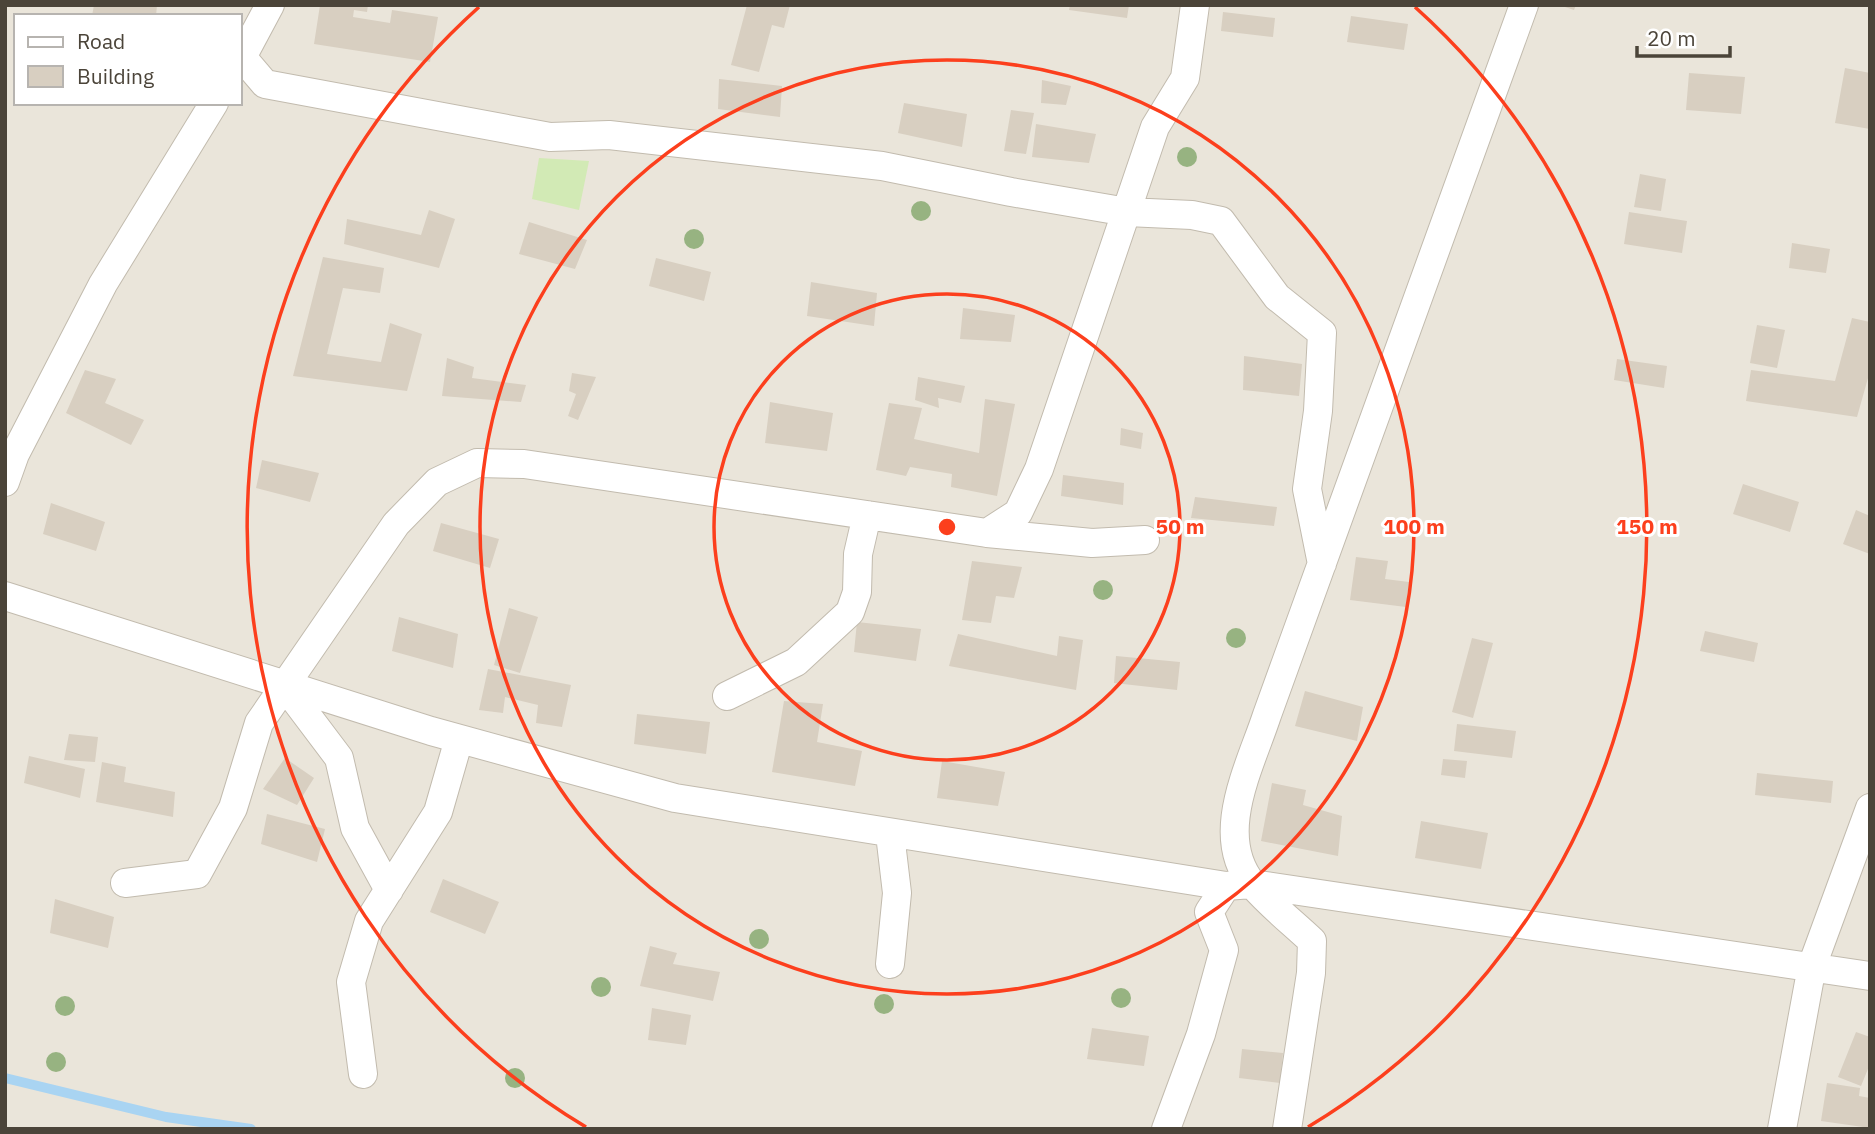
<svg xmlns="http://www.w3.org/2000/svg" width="1875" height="1134" font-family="'IBM Plex Sans',sans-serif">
<rect width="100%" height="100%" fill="#f6f3ec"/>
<path fill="#eae5da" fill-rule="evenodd" d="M5,5H1870V1129H5ZM16,16H240V103H16Z"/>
<path fill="#d2eab5" d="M539,158L589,161L579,210L532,199Z"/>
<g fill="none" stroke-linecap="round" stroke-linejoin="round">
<path stroke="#a9d4f2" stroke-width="10" d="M5,1078L166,1117L251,1129"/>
</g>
<path fill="#d8cfc1" d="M94,5H157L156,16H92Z
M320,5H368L367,12L354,10L353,17L390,23L392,10L438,17L430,62L314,44Z
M747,5H790L784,28L772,25L759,72L731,65Z
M1070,5H1129L1127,18L1069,10Z
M1559,5H1576L1574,10Z
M1223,12L1275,18L1273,37L1221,31Z
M1351,16L1408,24L1404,50L1347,42Z
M1845,68L1870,73V129L1835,123Z
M1689,73L1745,77L1741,114L1686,110Z
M719,79L782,86L780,117L718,109Z
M1042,80L1071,86L1066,105L1041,103Z
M904,103L967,114L962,147L898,133Z
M1011,110L1034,113L1026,154L1004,151Z
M1036,124L1096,134L1089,163L1032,157Z
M1640,174L1666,179L1661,211L1634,207Z
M429,210L455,219L439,268L344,244L347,219L421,235Z
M1629,212L1687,221L1682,253L1624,244Z
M529,222L587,240L575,269L519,254Z
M1792,243L1830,249L1826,273L1789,268Z
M323,257L384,268L380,293L343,288L327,354L381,362L390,323L422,334L407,391L293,376Z
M656,258L711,272L704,301L649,286Z
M811,282L877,293L874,326L807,316Z
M963,308L1015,315L1011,342L960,339Z
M1852,318L1870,322V371L1857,417L1746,401L1751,370L1835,381Z
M1757,325L1785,330L1777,368L1750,363Z
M1244,356L1302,364L1299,396L1243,390Z
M447,358L474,367L472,378L526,385L521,402L442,396Z
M1617,359L1667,366L1664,388L1614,380Z
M85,370L116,379L105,403L144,420L131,445L66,413Z
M572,373L596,377L578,420L568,416L576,394L569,391Z
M918,377L965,386L961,403L938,398L939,408L915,400Z
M985,399L1015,404L997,496L951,487L952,474L910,467L906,476L876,470L889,403L922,408L914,439L979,453Z
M770,402L833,413L827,451L765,443Z
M1121,428L1143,433L1141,449L1120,445Z
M262,460L319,473L310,502L256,488Z
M1063,475L1124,483L1123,505L1061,496Z
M1743,484L1799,502L1790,532L1733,514Z
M1195,497L1277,507L1274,526L1191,518Z
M51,503L105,522L96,551L43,534Z
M1856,510L1870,516V554L1843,544Z
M441,523L499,539L490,568L433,551Z
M1356,557L1388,561L1385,579L1409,582L1406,607L1350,600Z
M972,561L1022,567L1014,598L996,596L991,623L962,620Z
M509,608L538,617L520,673L494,665Z
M399,617L458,634L453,668L392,651Z
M857,622L921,629L916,661L854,652Z
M1705,631L1758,643L1754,662L1700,651Z
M958,634L1057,656L1059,636L1083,640L1076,690L949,666Z
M1472,638L1493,643L1473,718L1452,712Z
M1116,656L1180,662L1177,690L1114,683Z
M488,669L571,685L562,727L536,723L538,705L505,697L503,713L479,710Z
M1305,691L1363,707L1357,741L1295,726Z
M784,701L823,704L817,742L862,751L855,786L772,772Z
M637,714L710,722L706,754L634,744Z
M1457,724L1516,731L1512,758L1454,751Z
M69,734L98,737L95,762L64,760Z
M29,756L85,769L80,798L24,783Z
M285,758L314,778L297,805L263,789Z
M1443,759L1467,761L1465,778L1441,775Z
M942,761L1005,772L998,806L937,798Z
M102,762L126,767L124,782L175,792L173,817L96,802Z
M1757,773L1833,781L1831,803L1755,795Z
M1272,783L1306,790L1303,805L1342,816L1338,856L1261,841Z
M267,814L325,829L317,862L261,844Z
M1421,821L1488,833L1481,869L1415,858Z
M443,879L499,902L485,934L430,912Z
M55,899L114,917L108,948L50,933Z
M650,946L677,953L673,964L720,972L713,1001L640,986Z
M652,1008L691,1015L686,1045L648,1040Z
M1092,1028L1149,1036L1144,1066L1087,1059Z
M1856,1032L1870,1037V1064L1861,1086L1838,1077Z
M1242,1049L1283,1053L1280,1083L1239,1078Z
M1827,1083L1860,1088L1859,1096L1870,1098V1128L1821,1121Z"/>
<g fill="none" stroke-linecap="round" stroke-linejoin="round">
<defs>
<path id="minor" d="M242,57L265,84L550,137L609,135L882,166L1011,192L1127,212L1192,215L1221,221L1277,297L1322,333L1318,411L1307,489L1322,564
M240,61L270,5
M5,482L15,454L103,284L214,103
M987,533L1092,543L1145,540
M5,596L431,731L675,798L1226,886L1252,884L1870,976
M284,685L339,758L355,828L389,890
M727,696L796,662L850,612L857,592L858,554L867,515
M890,834L897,893L890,964
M125,883L197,874L233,808L259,723L396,524L437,482L477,463L524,464L987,533L1018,513L1039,469L1155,127L1185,78L1195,5
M363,1074L351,982L369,921L438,812L459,739
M1166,1129L1201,1034L1224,950L1209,912L1226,886
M1287,1129L1311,973L1312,941C1293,923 1270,905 1253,885C1212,836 1250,767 1267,715L1524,5
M1782,1129L1812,966L1870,808"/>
</defs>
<use href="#minor" stroke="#c2bbae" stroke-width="30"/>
<use href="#minor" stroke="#fff" stroke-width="28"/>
</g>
<g fill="#97b381">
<circle cx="1187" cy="157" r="10"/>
<circle cx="921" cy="211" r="10"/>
<circle cx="694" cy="239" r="10"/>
<circle cx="1103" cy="590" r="10"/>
<circle cx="1236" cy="638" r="10"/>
<circle cx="759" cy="939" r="10"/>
<circle cx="601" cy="987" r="10"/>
<circle cx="1121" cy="998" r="10"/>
<circle cx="884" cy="1004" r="10"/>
<circle cx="65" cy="1006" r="10"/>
<circle cx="56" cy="1062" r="10"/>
<circle cx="515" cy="1078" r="10"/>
</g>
<g fill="none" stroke="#fc3f1d" stroke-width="3.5">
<circle cx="947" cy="527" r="233"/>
<circle cx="947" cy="527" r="467"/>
<path d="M586 1127A700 700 0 0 1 479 7M1415 7A700 700 0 0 1 1308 1127"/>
</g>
<circle cx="947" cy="527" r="10" fill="#fc3f1d" stroke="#fff" stroke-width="3.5"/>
<g font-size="21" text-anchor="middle" font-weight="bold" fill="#fc3f1d" stroke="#fff" stroke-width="6" stroke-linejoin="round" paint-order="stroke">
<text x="1180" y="534">50 m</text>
<text x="1414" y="534">100 m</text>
<text x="1647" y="534">150 m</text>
</g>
<rect width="1875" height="1134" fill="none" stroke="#4b4439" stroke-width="14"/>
<rect x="14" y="14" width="228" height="91" fill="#ffffff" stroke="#b7b4b0" stroke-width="2"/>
<rect x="28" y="37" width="35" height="10" fill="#ffffff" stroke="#b7b4b0" stroke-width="2"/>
<text x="77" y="49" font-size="21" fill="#4b4439">Road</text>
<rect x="28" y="66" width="35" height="21" fill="#d8cfc1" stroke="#b7b4b0" stroke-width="2"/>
<text x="77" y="84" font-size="21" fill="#4b4439">Building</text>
<path d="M1637 46v10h93v-10" fill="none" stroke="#4b4439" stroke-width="3.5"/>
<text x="1647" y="46" font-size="21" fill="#4b4439" stroke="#ffffff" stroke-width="5" paint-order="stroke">20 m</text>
</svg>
